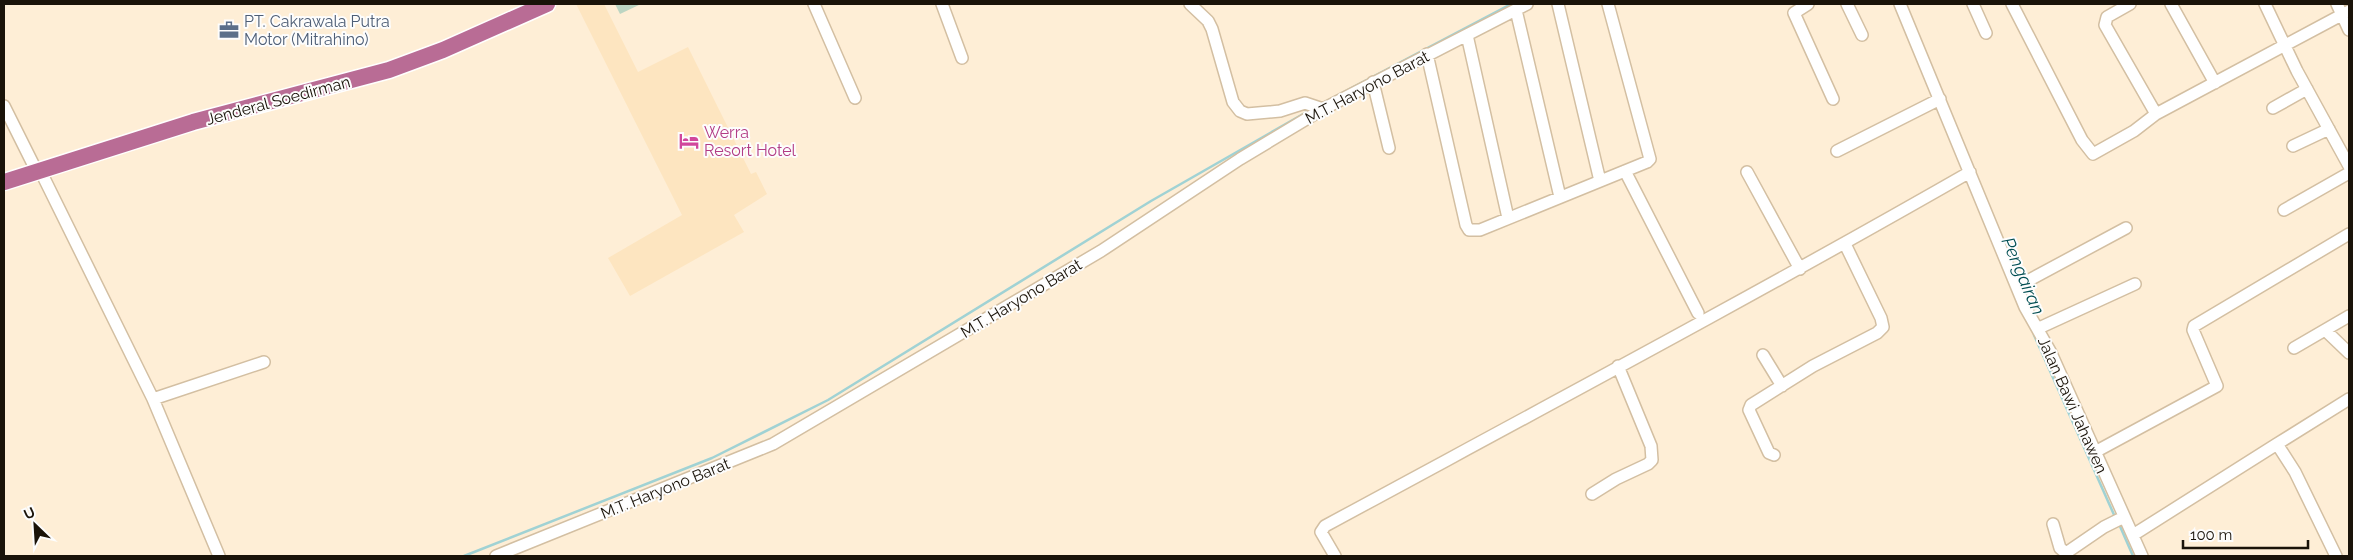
<svg xmlns="http://www.w3.org/2000/svg" width="2353" height="560" font-family="Raleway,sans-serif">
<rect width="100%" height="100%" fill="#feeed6"/>
<path fill="#fde5c0" d="M576,4H604L638,72L688,47L751,174L756,172L767,194L734,215L744,232L630,296L608,258L682,215Z"/>
<path fill="#bcd5c2" d="M615,4H641L620,14Z"/>
<g fill="none" stroke-linecap="round" stroke-linejoin="round">
<path stroke="#a0d2d4" stroke-width="2.5" d="M1321,104L1511,4
M2034,335L2115,517
M2119,524L2133,556
M464,556L712,458L828,400L1151,201L1312,109"/>
<defs>
<path id="minor" d="M814,4L855,98
M942,4L962,58
M1190,4L1208,21L1212,29L1233,102L1240,111L1247,114L1280,111L1305,103L1323,109
M1558,4L1600,181
M1808,4L1794,13L1833,99
M1847,4L1862,35
M1900,4L2025,307L2051,353L2142,556
M1973,4L1986,33
M2012,4L2082,140L2093,154L2134,131L2156,114L2349,11
M2130,4L2107,17L2105,25L2156,114
M2171,4L2215,83
M2265,4L2297,71L2349,166
M2337,4L2349,30
M1516,10L1560,197
M1467,35L1508,218
M1427,54L1466,225L1469,230H1480L1647,162L1650,159L1608,4
M1373,82L1389,148
M4,106L33,164
M2273,108L2307,89
M2293,146L2329,129
M1837,151L1940,99
M40,170L153,399L219,556
M1625,171L1698,313
M1747,172L1800,269
M2284,210L2349,173
M2018,286L2126,228
M2039,328L2135,284
M2325,330L2349,353
M2294,348L2349,316
M1763,355L1782,386
M153,399L264,362
M2095,452L2217,386L2193,330L2194,326L2349,234
M1774,455L1769,453L1749,410L1751,405L1813,366L1877,333L1883,327L1881,318L1845,244
M1592,494L1616,479L1648,464L1652,460L1651,446L1618,366
M2053,524L2060,548L2066,553L2104,527L2124,517
M2133,535L2277,444
M496,556L773,444L1101,251L1240,159L1323,109L1527,4
M1335,556L1321,532L1325,526C1541,409 1757,294 1970,172
M2336,556L2295,472L2277,444L2349,399"/>
<path id="highway" d="M4,182L193,122L389,70L443,50L547,4"/>
</defs>
<use href="#minor" stroke="#d3bfa2" stroke-width="14"/>
<use href="#highway" stroke="#fff" stroke-width="19"/>
<use href="#minor" stroke="#fff" stroke-width="11"/>
<use href="#highway" stroke="#b96c95" stroke-width="16"/>
</g>
<defs>
<symbol id="office-bare" viewBox="-9 -9 18 18"><path d="M-6-3h4V-5.5h4V-3h4V5H-6ZM-1-4.5V-3h2v-1.5ZM-6 0V1H6V0Z" fill="#5c6f8a" stroke="#fdfdfd" stroke-width="2.5" paint-order="stroke"/></symbol>
<symbol id="hotel-bare" viewBox="-9 -9 18 18"><path d="M-6-4.5h1.5V1H6V5H4.5V3h-9V5H-6ZM-4 0a1.8 1.8 0 1 1 3.6 0ZM.5 0V-2.5h3Q6-2.5 6 0Z" fill="#d1479c" stroke="#fdfdfd" stroke-width="2.5" paint-order="stroke"/></symbol>
</defs>
<g fill-rule="evenodd">
<use href="#office-bare" x="215" y="16" width="28" height="28"/>
<use href="#hotel-bare" x="675" y="127" width="28" height="28"/>
</g>
<g text-anchor="middle" stroke-width="4" stroke-linejoin="round" paint-order="stroke">
<g font-size="16" fill="#4e5e75" stroke="#fdfdfd" text-anchor="start">
<text x="244" y="27">PT. Cakrawala Putra<tspan x="244" dy="18">Motor (Mitrahino)</tspan></text>
</g>
<g font-size="16" fill="#1a1309" stroke="#fdfdfd">
<text transform="translate(1367 87) rotate(-28)" y="6">M.T. Haryono Barat</text>
<text transform="translate(278 100) rotate(-15)" y="6">Jenderal Soedirman</text>
<text transform="translate(1021 298) rotate(-31)" y="6">M.T. Haryono Barat</text>
<text transform="translate(2073 405) rotate(66)" y="6">Jalan Bawi Jahawen</text>
<text transform="translate(665 488) rotate(-22)" y="6">M.T. Haryono Barat</text>
</g>
<g font-size="16" fill="#b23c85" stroke="#fdfdfd" text-anchor="start">
<text x="704" y="138">Werra<tspan x="704" dy="18">Resort Hotel</tspan></text>
</g>
<g font-size="18" font-style="italic" fill="#014e52" stroke="#fdfdfd">
<text transform="translate(2023 276) rotate(67)" y="6">Pengairan</text>
</g>
</g>
<rect width="2353" height="560" fill="none" stroke="#1a1309" stroke-width="10"/>
<g transform="translate(35 525) rotate(335)" stroke="#fdfdfd" stroke-width="4" paint-order="stroke">
<path d="M0-4L9 19L0 12L-9 19Z" fill="#1a1309"/>
<text y="-8" font-size="14" font-weight="bold" text-anchor="middle" fill="#1a1309">U</text>
</g>
<path d="M2183 540v8h125v-8" fill="none" stroke="#1a1309" stroke-width="2.5"/>
<text x="2190" y="540" font-size="15" fill="#1a1309" stroke="#fdfdfd" stroke-width="4" paint-order="stroke">100 m</text>
</svg>
